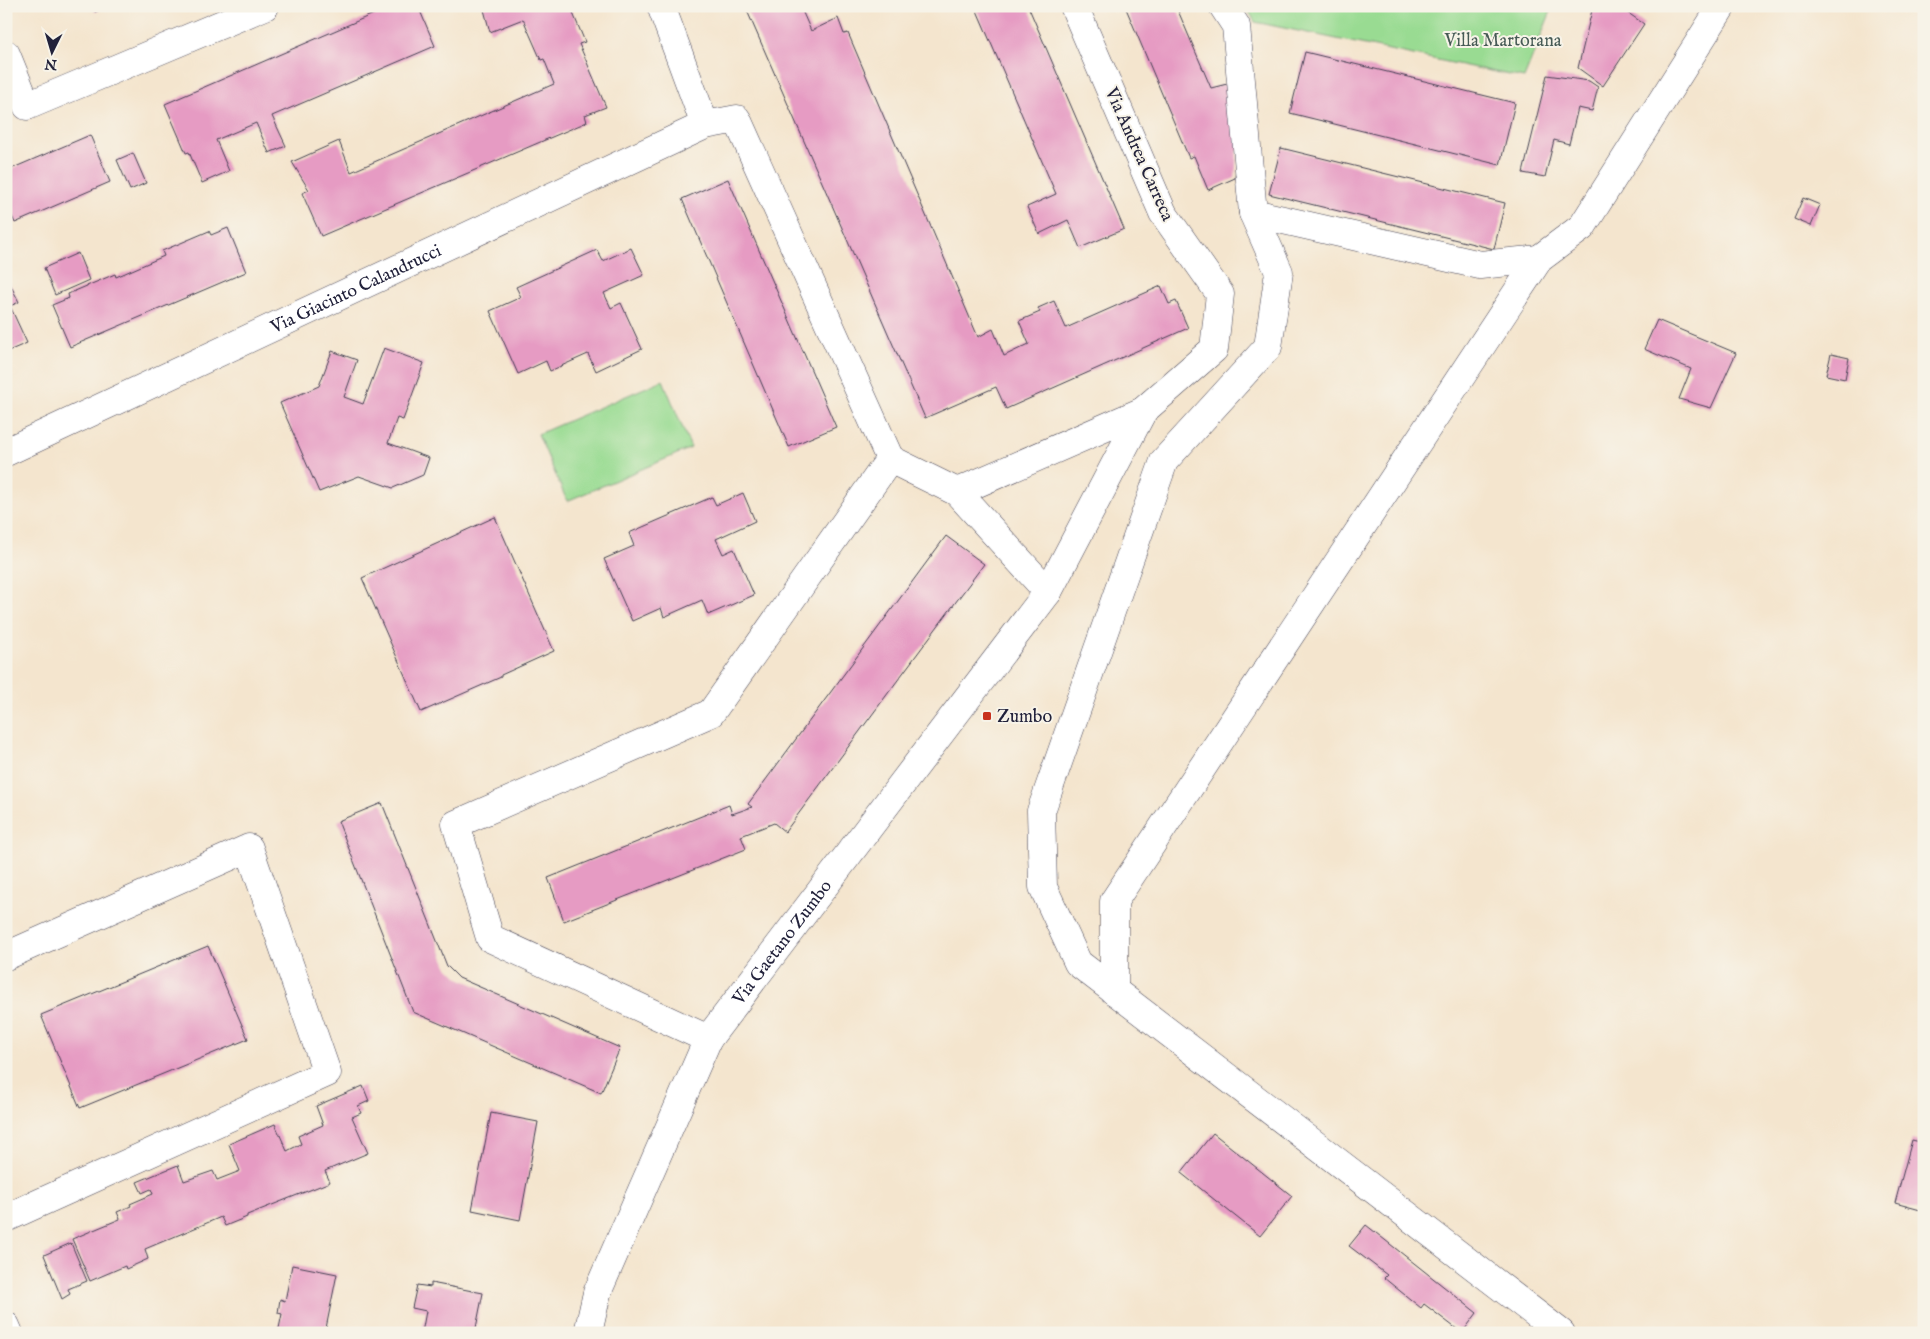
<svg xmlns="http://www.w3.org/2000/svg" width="1930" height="1339" font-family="'IM FELL English',serif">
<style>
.green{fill:#99db92;stroke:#5e7e66}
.building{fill:#e69bc3}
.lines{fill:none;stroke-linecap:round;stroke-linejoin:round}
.street-casing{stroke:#423f51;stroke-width:29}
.street{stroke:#fff;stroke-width:28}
.poi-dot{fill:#c8321e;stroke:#f7f3e8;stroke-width:2}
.labels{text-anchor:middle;stroke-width:4;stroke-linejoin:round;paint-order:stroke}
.park-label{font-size:18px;fill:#465a55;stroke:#f7f3e8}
.street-label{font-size:18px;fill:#22223b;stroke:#f7f3e8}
.poi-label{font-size:18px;fill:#22223b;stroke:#f7f3e8;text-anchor:start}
</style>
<rect width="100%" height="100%" fill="#f7f3e8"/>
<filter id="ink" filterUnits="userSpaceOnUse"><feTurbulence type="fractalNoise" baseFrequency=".02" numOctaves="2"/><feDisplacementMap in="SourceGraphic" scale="10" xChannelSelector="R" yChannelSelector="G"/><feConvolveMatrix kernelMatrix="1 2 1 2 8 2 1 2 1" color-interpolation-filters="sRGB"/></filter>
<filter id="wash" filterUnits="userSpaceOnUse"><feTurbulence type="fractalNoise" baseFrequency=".0096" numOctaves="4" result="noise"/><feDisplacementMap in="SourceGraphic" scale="20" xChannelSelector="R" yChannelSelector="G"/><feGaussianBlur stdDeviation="1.12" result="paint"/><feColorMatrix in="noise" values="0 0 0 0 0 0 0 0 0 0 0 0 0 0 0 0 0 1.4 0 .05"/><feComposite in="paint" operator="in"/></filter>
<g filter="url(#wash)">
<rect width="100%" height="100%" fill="#f4e5ce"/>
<g class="green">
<polygon points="1246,6 1553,6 1524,78 1255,22"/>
<polygon points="663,380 691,448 567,501 538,434"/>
</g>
<g id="blocks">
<g class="building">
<polygon points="93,6 108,6 95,12"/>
<polygon points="392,6 418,6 435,46 272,116 286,146 269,153 256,123 216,140 229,171 202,183 189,152 186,153 165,104"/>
<polygon points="483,6 570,6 585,42 579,44 606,107 585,115 587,122 321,236 302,193 309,190 292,162 339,141 351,172 554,84 544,59 541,60 523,19 490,32"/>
<polygon points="745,6 800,6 811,31 838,18 844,34 848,33 978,337 993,329 1004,356 1029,344 1019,321 1040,312 1038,308 1054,301 1066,328 1161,286 1169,304 1176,301 1188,328 1006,409 996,387 925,418"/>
<polygon points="975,6 1028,6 1124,229 1080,248 1068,220 1039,234 1027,207 1056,194"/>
<polygon points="1125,6 1176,6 1211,88 1227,84 1241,146 1237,152 1235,178 1208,190 1194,156 1189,158"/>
<polygon points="1593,6 1618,6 1644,24 1603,86 1578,68"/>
<polygon points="1305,52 1515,103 1500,165 1290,113"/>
<polygon points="1547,75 1589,81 1598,87 1592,111 1578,108 1569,144 1554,140 1545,177 1523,173"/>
<polygon points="90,135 110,182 15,223 6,203 6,171"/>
<polygon points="1281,148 1505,203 1494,249 1269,194"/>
<polygon points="133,153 146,183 130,190 117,160"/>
<polygon points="728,179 836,427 789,447 682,199"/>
<polygon points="1803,198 1820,205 1811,226 1794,219"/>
<polygon points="228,228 246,272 70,347 52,305 69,298 68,294 115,274 116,277 164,256 162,251 209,231 211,235"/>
<polygon points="631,248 644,275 604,293 611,308 621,303 642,349 596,371 588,354 550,371 546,361 518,374 490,311 521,297 516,287 597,250 603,261"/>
<polygon points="78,253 89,280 55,295 44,268"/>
<polygon points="10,284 19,302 10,306 27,343 6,352 6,286"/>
<polygon points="1657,320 1736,353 1711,408 1679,399 1691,369 1644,349"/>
<polygon points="384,348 424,363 403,420 397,418 388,443 429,458 423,475 393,488 359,476 319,492 280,403 319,386 332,351 357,360 344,397 363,404"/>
<polygon points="1831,354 1849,358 1845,379 1826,375"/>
<polygon points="743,493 755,521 716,539 723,554 734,549 754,595 708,615 702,600 664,617 661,608 632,621 604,559 634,546 629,533 712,497 716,505"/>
<polygon points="495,517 554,651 501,675 501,677 421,712 362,578"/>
<polygon points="946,536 984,564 785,832 774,823 741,836 746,849 564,921 548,878 729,805 732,814 752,807 748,804"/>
<polygon points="382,803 447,966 459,978 620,1048 601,1093 413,1012 338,821"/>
<polygon points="208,946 248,1039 80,1108 41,1015"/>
<polygon points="363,1086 369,1101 358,1106 361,1113 352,1117 368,1153 325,1171 330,1182 247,1215 247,1217 225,1226 221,1217 145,1249 148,1259 126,1269 125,1266 90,1281 72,1239 120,1219 117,1212 131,1206 130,1204 153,1194 151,1189 142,1193 137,1182 178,1165 184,1181 213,1171 217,1180 240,1171 229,1144 275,1124 287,1151 301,1144 298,1136 323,1125 316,1106"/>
<polygon points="491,1113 538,1122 520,1220 472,1210"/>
<polygon points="1213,1133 1292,1196 1260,1236 1181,1173"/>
<polygon points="1912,1140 1924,1143 1924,1211 1895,1203"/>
<polygon points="1366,1225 1477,1313 1462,1333 1424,1304 1421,1308 1384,1278 1387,1275 1349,1246"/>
<polygon points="71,1243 87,1281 68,1289 70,1294 62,1299 44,1255"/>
<polygon points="292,1265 337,1274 325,1333 278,1333 282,1314 278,1313 280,1299 285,1301"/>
<polygon points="431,1283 483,1293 475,1333 422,1333 426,1311 412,1308 417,1285 431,1287"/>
</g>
</g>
</g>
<g filter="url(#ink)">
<use href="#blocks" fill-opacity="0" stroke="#423f51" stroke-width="1"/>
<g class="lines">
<g class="street-casing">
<g id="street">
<polyline points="661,6 705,125"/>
<polyline points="1223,6 1236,26 1253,213 1279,272 1268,347 1164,461 1041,811 1043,887 1078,963 1561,1333"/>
<polyline points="6,54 27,106 265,6"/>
<polyline points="1253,213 1480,265 1539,259"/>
<path id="s1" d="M6,452L705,125L737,119L890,459L711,713L456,824L490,938L708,1039"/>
<polyline points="890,459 957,492 1048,592"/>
<polyline points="957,492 1143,411 1214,349 1220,294 1163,213 1074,6"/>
<polyline points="6,956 249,848 327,1073 6,1218"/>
<polyline points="1114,991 1114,901 1539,259 1582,227 1722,6"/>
<polyline points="6,1326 9,1333"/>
<path id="s2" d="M588,1333L597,1293L708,1039L1048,592L1143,411"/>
</g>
</g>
<use href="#street" class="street"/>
</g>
</g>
<rect class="poi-dot" x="982" y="711" width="10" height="10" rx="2.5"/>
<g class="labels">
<g class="park-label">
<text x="1503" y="46">Villa Martorana</text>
</g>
<g class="street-label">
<text transform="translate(1140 154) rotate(66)" y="6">Via Andrea Carreca</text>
<text dy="6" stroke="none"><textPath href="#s1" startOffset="386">Via Giacinto Calandrucci</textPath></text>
<text dy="6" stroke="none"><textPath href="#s2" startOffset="440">Via Gaetano Zumbo</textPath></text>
</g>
<g class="poi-label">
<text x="997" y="722">Zumbo</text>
</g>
</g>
<rect width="1930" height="1339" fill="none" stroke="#f7f3e8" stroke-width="25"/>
<g transform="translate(52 52) rotate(185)" stroke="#f7f3e8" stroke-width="4" paint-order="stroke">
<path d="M0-4L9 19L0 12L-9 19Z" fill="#22223b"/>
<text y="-8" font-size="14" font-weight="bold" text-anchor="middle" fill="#22223b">N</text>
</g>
</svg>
